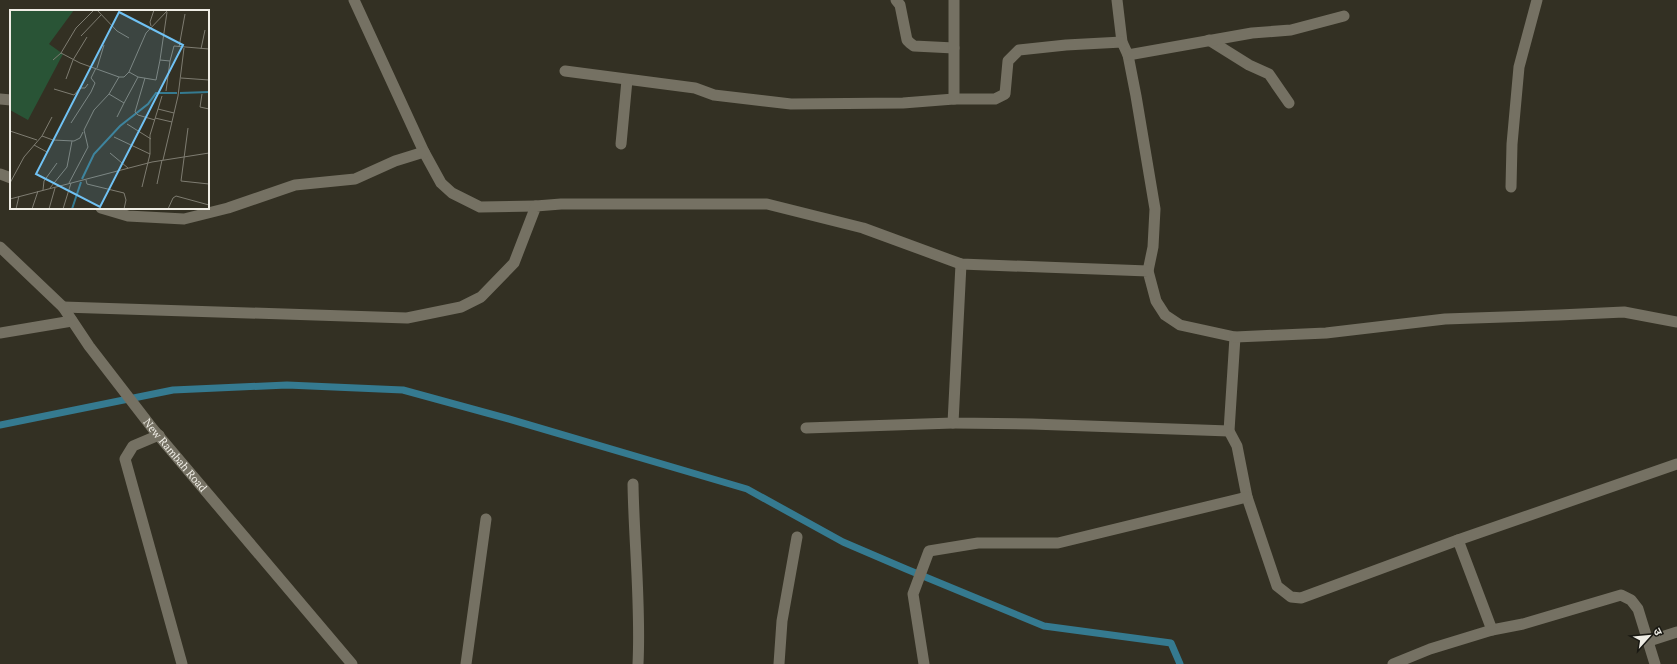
<svg xmlns="http://www.w3.org/2000/svg" width="1677" height="664" font-family="'PT Serif','Noto Sans Devanagari',serif">
<style>
.lines{fill:none;stroke-linecap:round;stroke-linejoin:round}
.stream{stroke:#357a90;stroke-width:7}
.minor{stroke:#757163;stroke-width:11}
.tertiary{stroke:#757163;stroke-width:11}
.labels{text-anchor:middle;stroke-width:3.5;stroke-linejoin:round;paint-order:stroke}
.street-label{font-size:11px;fill:#efede5;stroke:#191812}
.inset-river{fill:none;stroke:#357a90;stroke-width:2}
.inset-road{fill:none;stroke:#7e7c71;stroke-width:1}
.view{fill:#70c2f4;fill-opacity:0.15;stroke:#70c2f4;stroke-width:2}
.inset-edge{fill:none;stroke:#efede5;stroke-width:2}
</style>
<rect width="100%" height="100%" fill="#333023"/>
<g class="lines">
<polyline class="stream" points="0,425 173,390 287,385 403,390 509,419 747,489 843,542 906,569 1044,626 1171,643 1180,664"/>
<g class="minor">
<polyline points="354,0 424,152 441,183 452,193 480,207 536,206"/>
<polyline points="896,0 900,5 907,40 910,43 914,46 954,48"/>
<polyline points="1117,0 1122,42 1128,55 1136,96 1155,209 1153,247 1148,271"/>
<polyline points="1209,40 1249,65 1269,74 1289,103"/>
<polyline points="1128,55 1252,33 1291,30 1344,16"/>
<polyline points="565,71 695,88 714,95 791,104 903,103 954,99 995,99 1005,94 1008,61 1019,50 1066,45 1122,42"/>
<polyline points="0,99 11,100"/>
<polyline points="954,99 954,0"/>
<polyline points="621,144 627,80"/>
<polyline points="0,174 11,178"/>
<polyline points="1511,187 1512,144 1519,67 1537,0"/>
<polyline points="101,208 128,216 184,219 228,208 295,185 355,179 395,161 424,152"/>
<polyline points="961,264 953,423 1032,424 1229,431"/>
<polyline points="63,307 407,318 461,307 481,297 514,263 536,206 561,204 767,204 863,228 961,264 1148,271 1156,301 1165,315 1180,325 1235,337 1229,431 1237,446 1247,497 1277,586 1291,597 1301,598 1458,540 1492,630 1523,624 1621,595 1631,600 1638,609 1655,664"/>
<polyline points="0,333 72,321"/>
<polyline points="1235,337 1326,333 1445,319 1559,315 1624,312 1677,322"/>
<polyline points="806,428 953,423"/>
<polyline points="159,435 133,446 125,459 182,664"/>
<path d="M633,484C634,544 641,604 638,664"/>
<polyline points="1458,540 1677,464"/>
<polyline points="1649,641 1677,632"/>
<polyline points="466,664 486,519"/>
<polyline points="779,664 782,621 797,537"/>
<polyline points="924,664 913,594 929,551 978,543 1058,543 1247,497"/>
<polyline points="1393,664 1430,649 1492,630"/>
</g>
<path class="tertiary" id="s1" d="M0,247L63,307L89,346L153,429L352,664"/>
</g>
<g class="labels">
<g class="street-label">
<text dy="4" stroke="none"><textPath href="#s1" startOffset="273">New Rambah Road</textPath></text>
</g>
</g>
<g transform="translate(10 10)">
<rect width="199" height="199" fill="#333023"/>
<path d="M0,0H64L39,34L53,44L18,110L0,100Z" fill="#295436"/>
<path class="inset-river" d="M170,83L199,82M72,169L84,144L110,116L138,94L146,83H167M62,199L71,172"/>
<path class="inset-road" d="M87,0L107,21L119,28M141,16L140,12L144,0M71,26L91,5M169,37L175,4M191,39L195,20M51,43L70,53L109,67M43,50L51,43L66,18L84,0M150,50L157,2M87,58L94,35M119,62L136,23L158,0M135,68L125,102L128,105L145,110M171,68L199,70M56,69L63,50L77,27M44,79L64,85L70,78H75L78,74M156,81L160,51M99,84L114,93L128,67M192,84L190,97L199,99M148,99L164,103M107,107L114,93M145,108L162,112M61,113L81,82L85,73L81,68L86,58M117,114L141,129M178,118L171,171L199,174M0,121L27,130M32,126L42,107M104,127L140,144L132,177M24,135L37,142M100,143L118,158M140,144V125L152,86M153,150L168,86L174,38M76,170L77,174L114,183L116,190L114,199M0,173L14,147L32,126L43,130L64,131L70,128L73,122M59,173L78,137L74,120L84,100L99,84L109,67H114L119,62L128,67L146,70L150,50L160,51L164,36L199,39M147,174L152,150M40,178L57,157L62,131M33,180L34,171L47,153M0,189L142,152L199,143M6,199L9,186M22,199L28,181M39,199L45,178M53,199L61,173M158,199L163,188L166,186L199,195"/>
<path class="view" d="M109,2L173,35L90,197L26,164Z"/>
<rect width="199" height="199" class="inset-edge"/>
</g>
<g transform="translate(1649 636) rotate(63)" stroke="#191812" stroke-width="3" paint-order="stroke">
<path d="M0-3L7 15L0 10L-7 15Z" fill="#efede5"/>
<text y="-6" font-size="11" font-weight="bold" text-anchor="middle" fill="#efede5">उ</text>
</g>
</svg>
